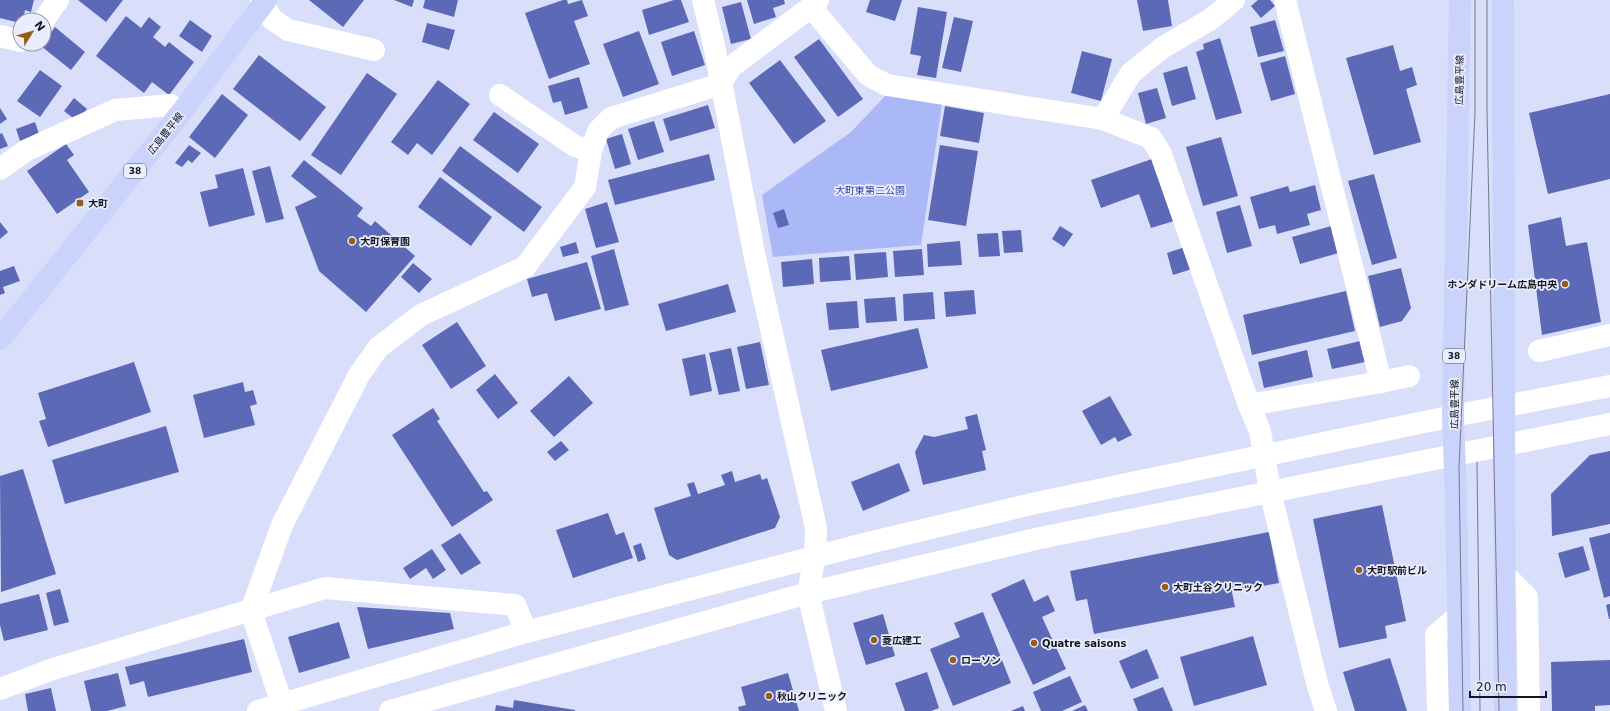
<svg xmlns="http://www.w3.org/2000/svg" width="1610" height="711" font-family="'DejaVu Sans','Noto Sans JP',sans-serif">
<style>
.green{fill:#aab8f7}
.building{fill:#5c69b7}
.lines{fill:none;stroke-linecap:round;stroke-linejoin:round}
.minor{stroke:#fff;stroke-width:22}
.major{stroke:#cad3fc;stroke-width:22}
.tram{stroke:#75798b;stroke-width:1}
.poi-dot{fill:#965d19;stroke:#e9edfd;stroke-width:1.5}
.labels{text-anchor:middle;stroke-width:3.5;stroke-linejoin:round;paint-order:stroke}
.shield{fill:#e9edfd;stroke:#535662;stroke-width:1}
.shield-label{font-size:9px;font-weight:bold;fill:#13151f}
.street-label{font-size:10px;fill:#13151f;stroke:#e9edfd}
.park-label{font-size:10px;fill:#39409f;stroke:#e9edfd}
.poi-label{font-size:10px;font-weight:bold;fill:#13151f;stroke:#e9edfd;text-anchor:start}
</style>
<rect width="100%" height="100%" fill="#d9dffa"/>
<polygon class="green" points="888,93 942,104 921,245 773,257 762,195 851,132"/>
<g class="building">
<polygon points="0,0 34,0 31,12 25,10 23,20 20,20 20,23 0,18"/>
<polygon points="78,0 123,0 106,22"/>
<polygon points="309,0 364,0 343,27"/>
<polygon points="394,0 414,0 412,7"/>
<polygon points="425,0 458,0 454,17 423,8"/>
<polygon points="563,0 567,0 568,4 582,0 588,16 574,21 590,64 549,79 525,13"/>
<polygon points="674,0 681,0 689,22 649,35 642,10"/>
<polygon points="747,0 784,0 785,4 773,8 776,17 754,24"/>
<polygon points="870,0 902,0 895,21 866,12"/>
<polygon points="1137,0 1168,0 1172,26 1143,31"/>
<polygon points="1258,0 1270,0 1275,6 1261,18 1251,6"/>
<polygon points="741,2 751,39 731,44 722,7"/>
<polygon points="918,7 947,12 936,78 917,75 921,56 910,54"/>
<polygon points="126,16 141,28 149,17 161,27 153,37 165,47 169,42 194,62 169,95 152,82 144,93 96,56"/>
<polygon points="954,17 973,21 961,72 942,68"/>
<polygon points="190,20 212,36 202,52 179,36"/>
<polygon points="1275,20 1284,51 1258,57 1250,27"/>
<polygon points="427,23 455,30 449,50 422,42"/>
<polygon points="55,27 85,52 71,70 41,46 44,44 44,42"/>
<polygon points="639,31 659,84 623,97 603,44"/>
<polygon points="694,31 705,65 672,76 661,42"/>
<polygon points="1220,38 1242,113 1216,120 1196,52 1204,49 1203,44"/>
<polygon points="819,39 863,99 838,117 794,57"/>
<polygon points="1393,45 1400,71 1412,67 1417,85 1406,89 1421,142 1374,155 1346,58"/>
<polygon points="1082,51 1112,59 1101,101 1071,93"/>
<polygon points="259,55 326,107 300,141 233,89"/>
<polygon points="1285,56 1295,94 1271,101 1260,63"/>
<polygon points="780,60 826,121 794,144 749,83"/>
<polygon points="1187,66 1196,99 1172,106 1163,73"/>
<polygon points="40,70 62,86 40,117 17,101"/>
<polygon points="367,73 397,94 341,175 311,155"/>
<polygon points="579,77 588,108 565,115 561,101 553,103 548,86"/>
<polygon points="438,80 470,104 432,155 417,143 408,155 391,142"/>
<polygon points="1157,88 1166,118 1146,124 1138,93"/>
<polygon points="222,94 248,115 215,158 189,137"/>
<polygon points="1610,94 1610,179 1548,194 1529,113"/>
<polygon points="74,98 87,109 77,121 64,111"/>
<polygon points="708,105 715,128 670,141 663,119"/>
<polygon points="945,106 984,113 979,143 940,136"/>
<polygon points="0,108 7,119 0,124"/>
<polygon points="494,112 539,144 518,173 473,140"/>
<polygon points="654,121 664,152 638,160 628,129"/>
<polygon points="35,122 39,134 20,141 16,129"/>
<polygon points="2,133 8,146 0,149 0,134"/>
<polygon points="622,134 631,164 615,169 606,139"/>
<polygon points="1221,137 1238,196 1203,206 1186,147"/>
<polygon points="66,144 74,155 67,160 89,192 57,214 27,171"/>
<polygon points="189,145 201,153 192,163 188,160 182,167 175,163"/>
<polygon points="940,145 978,151 966,226 928,220"/>
<polygon points="460,146 542,207 524,232 442,171"/>
<polygon points="709,154 715,180 615,205 608,180"/>
<polygon points="1152,159 1174,221 1151,228 1139,194 1101,208 1091,180"/>
<polygon points="304,160 363,208 357,216 371,226 375,221 415,256 366,312 319,271 295,207 317,197 291,176"/>
<polygon points="270,166 284,219 266,223 252,171"/>
<polygon points="243,168 255,215 209,227 200,192 218,188 215,175"/>
<polygon points="1374,174 1397,258 1372,265 1348,181"/>
<polygon points="440,177 492,217 471,246 418,207"/>
<polygon points="1315,185 1321,210 1307,214 1310,225 1277,234 1275,225 1259,229 1250,197 1288,186 1290,192"/>
<polygon points="607,202 619,242 596,248 585,209"/>
<polygon points="1240,205 1252,246 1227,253 1216,212"/>
<polygon points="784,209 789,225 778,228 773,213"/>
<polygon points="1561,217 1566,246 1587,242 1601,322 1542,335 1528,225"/>
<polygon points="0,222 8,232 0,239"/>
<polygon points="1335,225 1342,252 1300,264 1292,237"/>
<polygon points="1060,226 1073,234 1064,247 1052,239"/>
<polygon points="1021,230 1023,252 1004,253 1002,231"/>
<polygon points="998,233 1000,256 979,257 977,234"/>
<polygon points="960,241 962,265 928,267 927,244"/>
<polygon points="576,242 579,253 563,257 560,247"/>
<polygon points="1185,247 1192,269 1173,275 1167,253"/>
<polygon points="614,249 629,305 605,311 591,256"/>
<polygon points="922,249 924,275 895,277 893,251"/>
<polygon points="886,252 888,277 856,280 854,254"/>
<polygon points="849,256 851,280 820,282 819,258"/>
<polygon points="812,259 814,284 783,287 781,262"/>
<polygon points="587,262 601,309 555,321 547,293 532,297 527,279"/>
<polygon points="413,263 432,279 419,293 401,277"/>
<polygon points="14,266 20,281 3,287 5,293 0,295 0,271"/>
<polygon points="1401,268 1411,308 1402,321 1380,327 1368,276"/>
<polygon points="728,284 736,312 666,331 658,304"/>
<polygon points="974,290 976,314 946,317 944,292"/>
<polygon points="1346,291 1355,331 1252,355 1243,315"/>
<polygon points="933,292 935,319 904,321 903,294"/>
<polygon points="895,297 897,321 866,323 864,299"/>
<polygon points="857,301 859,328 829,330 826,303"/>
<polygon points="457,322 486,366 451,389 422,345"/>
<polygon points="918,328 928,368 831,391 821,350"/>
<polygon points="1360,341 1365,362 1332,369 1327,349"/>
<polygon points="760,342 769,385 746,389 737,347"/>
<polygon points="731,348 740,391 719,395 709,353"/>
<polygon points="1307,350 1313,377 1264,388 1258,362"/>
<polygon points="705,354 712,391 690,396 682,359"/>
<polygon points="134,362 151,412 48,447 39,421 46,419 38,393"/>
<polygon points="495,374 518,403 498,419 476,390"/>
<polygon points="569,376 593,403 554,437 530,411"/>
<polygon points="243,382 245,392 253,390 257,404 250,406 255,425 204,438 193,395"/>
<polygon points="1110,396 1132,435 1118,442 1115,437 1101,445 1082,411"/>
<polygon points="433,408 440,419 437,421 484,492 487,491 493,500 452,527 392,435"/>
<polygon points="977,414 986,450 982,451 986,470 923,485 915,452 924,435 934,437 968,429 965,417"/>
<polygon points="166,426 179,472 65,504 52,460"/>
<polygon points="561,441 569,450 555,461 547,452"/>
<polygon points="1610,451 1610,524 1552,536 1551,494 1590,455"/>
<polygon points="899,463 910,491 863,511 851,482"/>
<polygon points="23,469 56,574 1,592 0,476"/>
<polygon points="732,471 735,482 760,474 762,480 767,478 780,517 775,528 677,560 669,555 654,508 691,496 687,484 694,482 698,494 725,485 721,475"/>
<polygon points="1382,505 1406,621 1385,626 1387,638 1339,648 1313,519"/>
<polygon points="608,513 616,535 624,532 633,558 573,578 556,530"/>
<polygon points="1269,532 1279,583 1232,592 1235,607 1094,634 1087,599 1076,601 1070,571"/>
<polygon points="460,533 481,563 461,575 441,545"/>
<polygon points="1610,533 1610,596 1604,598 1589,538"/>
<polygon points="641,543 646,559 638,562 633,546"/>
<polygon points="1583,546 1590,570 1565,578 1558,553"/>
<polygon points="432,549 446,570 433,579 426,568 410,579 403,568"/>
<polygon points="1024,579 1034,602 1048,595 1055,611 1042,617 1066,669 1033,685 991,594"/>
<polygon points="60,589 69,622 54,626 46,593"/>
<polygon points="39,594 48,630 4,641 0,625 0,604"/>
<polygon points="1610,604 1610,619 1609,619 1606,605"/>
<polygon points="357,607 450,613 454,629 368,649"/>
<polygon points="983,612 1011,683 953,706 930,649 960,637 954,623"/>
<polygon points="883,614 895,656 866,665 853,623"/>
<polygon points="339,622 350,658 299,673 288,637"/>
<polygon points="1253,636 1267,685 1194,706 1180,657"/>
<polygon points="244,639 252,672 148,697 144,681 130,685 125,667"/>
<polygon points="1147,649 1159,678 1131,689 1119,661"/>
<polygon points="1390,658 1407,711 1355,711 1343,672"/>
<polygon points="1610,660 1610,705 1595,706 1595,711 1552,711 1551,662"/>
<polygon points="927,672 939,708 931,711 905,711 895,683"/>
<polygon points="118,673 126,706 107,711 91,711 84,681"/>
<polygon points="788,673 799,711 739,711 738,707 746,705 741,687"/>
<polygon points="1070,676 1082,702 1062,711 1041,711 1033,692"/>
<polygon points="1163,687 1173,711 1138,711 1133,699"/>
<polygon points="51,688 56,711 28,711 25,694"/>
<polygon points="514,700 575,710 575,711 495,711 496,705 513,708"/>
<polygon points="1085,705 1088,711 1072,711"/>
<polygon points="1023,706 1025,711 1011,711"/>
</g>
<g class="lines">
<g class="minor">
<polyline points="261,0 272,19 288,30 374,50"/>
<polyline points="703,0 714,45 755,258 816,528 815,556 808,593 836,711"/>
<polyline points="1285,0 1381,382"/>
<polyline points="811,7 868,75 887,85 1103,119 1151,138 1161,154 1249,405 1260,431 1270,491 1317,683 1326,711"/>
<polyline points="44,20 58,0"/>
<polyline points="0,36 20,41"/>
<polyline points="500,95 575,146 591,151"/>
<polyline points="1103,119 1131,73 1162,48 1211,19 1234,0"/>
<polyline points="0,169 27,150 115,110 171,105 181,113"/>
<polyline points="1539,351 1610,335"/>
<polyline points="1249,405 1381,382 1409,376"/>
<polyline points="1505,575 1527,597 1529,711"/>
<polyline points="0,689 53,669 325,588 515,605 526,632"/>
<polyline points="282,704 251,611 282,525 359,375 378,348 421,315 525,267 585,187 591,151 598,131 611,118 721,84 731,67 811,7 818,0"/>
<polyline points="258,711 526,632 864,544 1036,503 1453,416 1610,386"/>
<polyline points="390,711 808,593 1040,538 1610,424"/>
<polyline points="1438,711 1436,635 1458,616"/>
</g>
<g class="major">
<polyline points="1460,0 1453,416 1456,499 1460,711"/>
<polyline points="1503,0 1505,711"/>
<polyline points="0,339 181,113 266,0"/>
</g>
<g class="tram">
<polyline points="1487,0 1487,112 1499,711"/>
<polyline points="1477,462 1480,711"/>
<polyline points="1463,711 1459,468 1475,112 1475,0"/>
</g>
</g>
<g class="poi-dot">
<rect x="76" y="199" width="8" height="8" rx="2"/>
<circle cx="352" cy="241" r="4"/>
<circle cx="1565" cy="284" r="4"/>
<circle cx="1359" cy="570" r="4"/>
<circle cx="1165" cy="587" r="4"/>
<circle cx="874" cy="640" r="4"/>
<circle cx="1034" cy="643" r="4"/>
<circle cx="953" cy="660" r="4"/>
<circle cx="769" cy="696" r="4"/>
</g>
<g class="labels">
<g class="shield">
<rect x="124" y="164" width="22" height="14" rx="3"/>
<rect x="1443" y="349" width="22" height="14" rx="3"/>
</g>
<g class="shield-label">
<text x="135" y="174">38</text>
<text x="1454" y="359">38</text>
</g>
<g class="street-label">
<text transform="translate(1459 80) rotate(-89)" y="4">広島豊平線</text>
<text transform="translate(165 133) rotate(-51)" y="4">広島豊平線</text>
<text transform="translate(1454 404) rotate(-90)" y="4">広島豊平線</text>
</g>
<g class="park-label">
<text x="870" y="194">大町東第二公園</text>
</g>
<g class="poi-label">
<text x="88" y="207">大町</text>
<text x="360" y="245">大町保育園</text>
<text x="1557" y="288" text-anchor="end">ホンダドリーム広島中央</text>
<text x="1367" y="574">大町駅前ビル</text>
<text x="1173" y="591">大町土谷クリニック</text>
<text x="882" y="644">菱広建工</text>
<text x="1042" y="647">Quatre saisons</text>
<text x="961" y="664">ローソン</text>
<text x="777" y="700">秋山クリニック</text>
</g>
</g>
<g transform="translate(32 32) rotate(53)"><circle r="19" fill="#e9edfd" stroke="#9397a4"/>
<path d="M0-3L7 15L0 10L-7 15Z" fill="#965d19"/>
<text y="-6" font-size="11" font-weight="bold" text-anchor="middle" fill="#13151f">N</text>
</g>
<path d="M1470 691v6h76v-6" fill="none" stroke="#13151f" stroke-width="2"/>
<text x="1476" y="691" font-size="12" fill="#13151f" stroke="#e9edfd" stroke-width="3" paint-order="stroke">20 m</text>
</svg>
